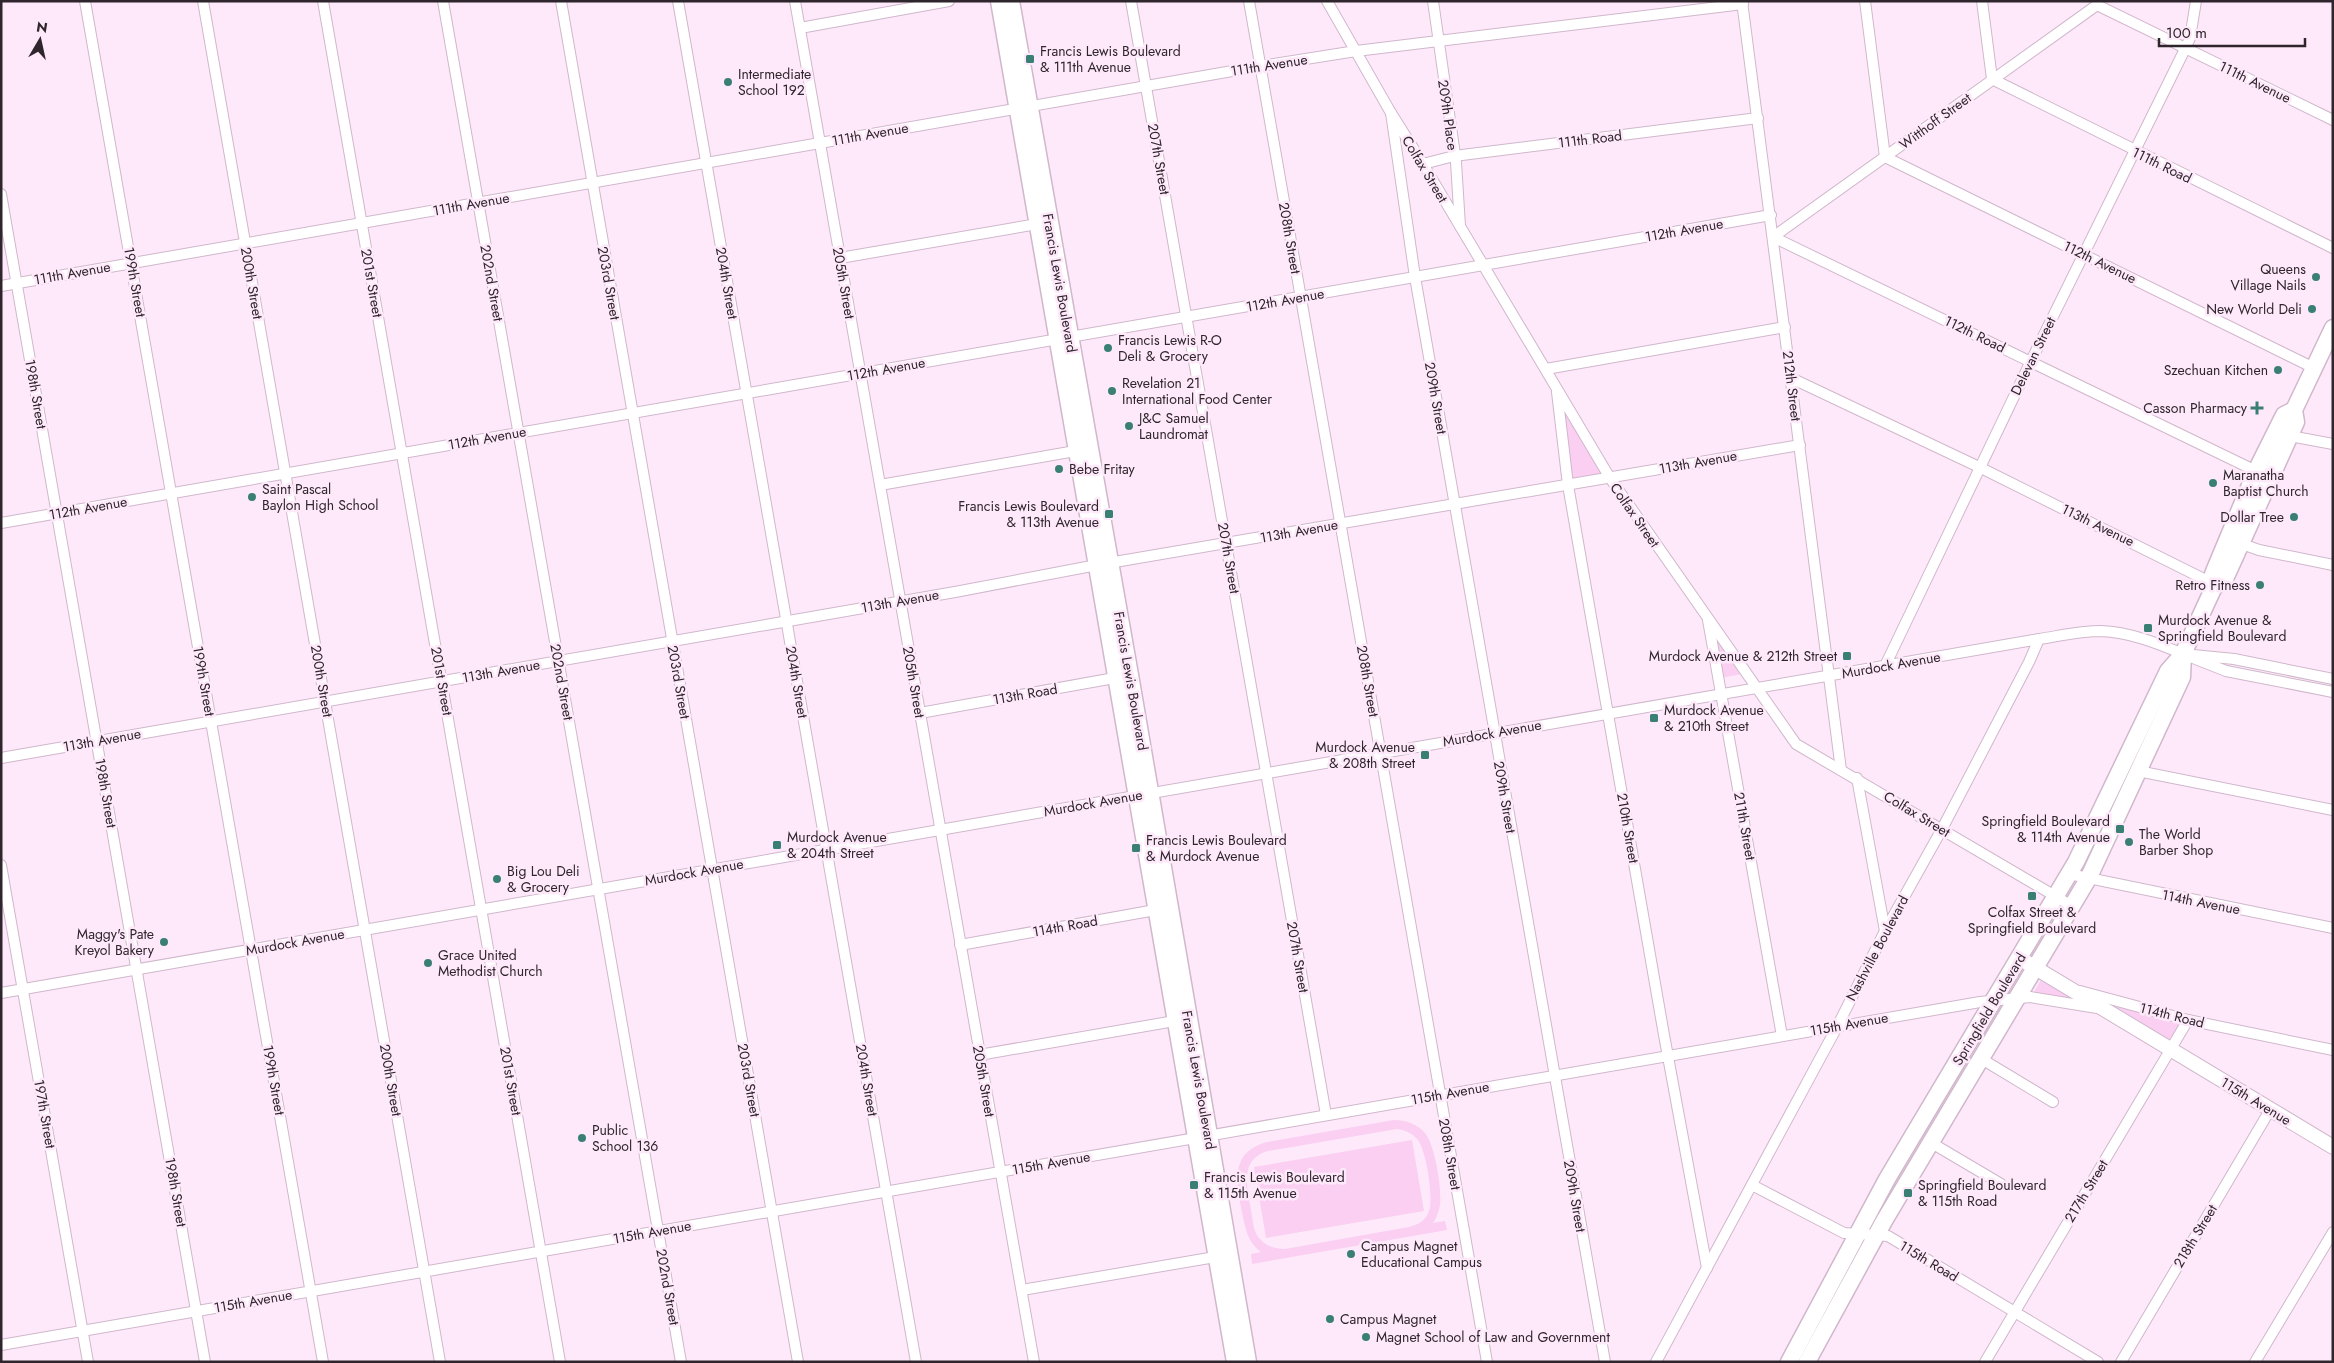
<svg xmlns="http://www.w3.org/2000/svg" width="2334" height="1363" font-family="Jost,sans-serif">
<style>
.green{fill:#facff2;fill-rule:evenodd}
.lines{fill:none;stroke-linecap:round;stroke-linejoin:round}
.street-casing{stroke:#d0b7cc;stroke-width:12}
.secondary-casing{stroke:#d0b7cc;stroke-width:16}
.primary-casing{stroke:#d0b7cc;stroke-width:19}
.street{stroke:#fff;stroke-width:10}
.secondary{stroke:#fff;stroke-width:14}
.primary{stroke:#fff;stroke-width:16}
.poi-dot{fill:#3a7f74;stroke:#fee9fa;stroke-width:2}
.labels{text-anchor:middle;stroke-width:5;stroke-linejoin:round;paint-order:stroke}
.poi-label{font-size:14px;fill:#2f252d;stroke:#fee9fa;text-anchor:start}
.street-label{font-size:14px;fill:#2f252d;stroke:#fee9fa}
</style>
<rect width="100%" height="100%" fill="#fee9fa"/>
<g class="green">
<polygon points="1562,408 1606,477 1571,483"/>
<polygon points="1716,639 1742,674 1721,678"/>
<polygon points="2042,978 2078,1000 2033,994"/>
<polygon points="2094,998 2183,1023 2170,1045"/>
<path d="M1394,1120C1406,1120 1417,1124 1425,1133C1435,1145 1442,1189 1440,1205C1439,1211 1437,1217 1433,1223L1445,1221L1447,1230L1252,1264L1251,1254L1261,1252C1246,1241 1245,1225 1241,1208C1236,1179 1231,1152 1267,1142ZM1397,1129C1405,1130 1412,1133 1417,1139C1426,1148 1434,1199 1429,1211C1426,1220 1418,1225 1409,1227L1285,1249C1276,1249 1267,1247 1260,1239C1253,1232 1253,1220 1251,1210C1247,1188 1239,1159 1268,1151Z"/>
<polygon points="1412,1140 1424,1211 1266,1238 1254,1167"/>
</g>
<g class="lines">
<g class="street-casing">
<g id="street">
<polyline points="85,1 323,1362"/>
<polyline points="203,1 440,1362"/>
<polyline points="323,1 560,1362"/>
<polyline points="443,1 681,1362"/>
<polyline points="561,1 798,1362"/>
<polyline points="678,1 916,1362"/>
<polyline points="795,1 1034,1362"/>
<polyline points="1131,1 1326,1115"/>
<polyline points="1249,1 1487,1362"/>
<polyline points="1327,1 1391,113 1423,164 1610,478 1796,744 2072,906"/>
<polyline points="1433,1 1456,162 1460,226"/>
<polyline points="1742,1 1841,770"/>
<polyline points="1865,1 1885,157 2314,368"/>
<polyline points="1982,1 1992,79 2333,248"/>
<polyline points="2097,5 1773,237 2256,471"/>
<polyline points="2097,5 2333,120"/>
<polyline points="800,28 949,1"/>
<polyline points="1391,113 1415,277 1605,1362"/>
<polyline points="1423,164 1454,156 1758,118"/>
<polyline points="1,194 205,1362"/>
<polyline points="840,258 1043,223"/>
<polyline points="1,286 1261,66 1356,51 1743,4"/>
<polyline points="1546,369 1785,327"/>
<polyline points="1791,378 1979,467 2216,585"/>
<polyline points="1557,392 1568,485 1664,1035 1707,1268"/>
<polyline points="2290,436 2333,444"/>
<polyline points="880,485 1081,450"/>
<polyline points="1,523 1771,215"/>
<polyline points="2242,544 2259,550 2333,565"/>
<polyline points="1708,620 1782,1036"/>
<polyline points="1885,666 2031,361 2186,47 2190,38 2196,1"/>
<polyline points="2333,679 2234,659 2183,654 2226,671 2333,692"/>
<polyline points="920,713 1120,677"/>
<polyline points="1,758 955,592 1097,565 1800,445"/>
<polyline points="2138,771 2333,810"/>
<polyline points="1857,778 1885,931"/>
<polyline points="1,865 88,1362"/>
<polyline points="2069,874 2333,928"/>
<polyline points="960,945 1161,909"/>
<polyline points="2080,991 2188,1020 2333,1050"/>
<path d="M1,993L2039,639C2059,636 2080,631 2101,631C2129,632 2157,643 2183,654"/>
<polyline points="979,1055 1180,1020"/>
<polyline points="1980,1058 2053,1102"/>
<polyline points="1930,1142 2001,1184"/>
<polyline points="1752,1185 1844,1233 1888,1236 2098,1362"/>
<polyline points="1022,1290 1221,1256"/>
<polyline points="1,1345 1980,1002 2030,997 2097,1008"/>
<polyline points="1656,1362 1837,1027 1885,931 1942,829 2029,662 2039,639"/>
<polyline points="1985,1362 2188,1020"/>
<polyline points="2121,1362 2270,1110"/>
<polyline points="2255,1362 2333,1232"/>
</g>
</g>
<g class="secondary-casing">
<polyline id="secondary" points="2019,958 2333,1147"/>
</g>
<g class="primary-casing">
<g id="primary">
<polyline points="999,1 1235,1362"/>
<polyline points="1011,1 1130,675 1248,1362"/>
<polyline points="2216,585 2213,574 2256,471 2284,415 2294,410"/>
<polyline points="1789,1362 1887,1179 2076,862 2168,671 2183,654 2213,589 2216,585 2224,581 2296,422 2294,410 2333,328"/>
<polyline points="1807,1362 1884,1221 2088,879 2182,677 2183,654"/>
</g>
</g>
<use href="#street" class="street"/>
<use href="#secondary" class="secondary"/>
<use href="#primary" class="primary"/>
</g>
<g class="poi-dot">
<rect x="1025" y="54" width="10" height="10" rx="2.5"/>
<circle cx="728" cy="82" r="5"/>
<circle cx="2316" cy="277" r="5"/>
<circle cx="2312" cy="309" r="5"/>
<circle cx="1108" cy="348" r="5"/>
<circle cx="2278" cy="370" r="5"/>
<circle cx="1112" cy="391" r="5"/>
<path d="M2254.5 400.5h5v5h5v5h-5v5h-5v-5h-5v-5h5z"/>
<circle cx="1129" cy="426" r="5"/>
<circle cx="1059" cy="469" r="5"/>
<circle cx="2213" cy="483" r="5"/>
<circle cx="252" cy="497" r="5"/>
<rect x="1104" y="509" width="10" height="10" rx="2.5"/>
<circle cx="2294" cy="517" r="5"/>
<circle cx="2260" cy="585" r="5"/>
<rect x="2143" y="623" width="10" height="10" rx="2.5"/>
<rect x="1842" y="651" width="10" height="10" rx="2.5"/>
<rect x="1649" y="713" width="10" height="10" rx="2.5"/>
<rect x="1420" y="750" width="10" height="10" rx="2.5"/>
<rect x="2115" y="824" width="10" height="10" rx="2.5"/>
<circle cx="2129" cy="842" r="5"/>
<rect x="772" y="840" width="10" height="10" rx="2.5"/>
<rect x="1131" y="843" width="10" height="10" rx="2.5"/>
<circle cx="497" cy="879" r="5"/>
<rect x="2027" y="891" width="10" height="10" rx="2.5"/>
<circle cx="164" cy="942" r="5"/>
<circle cx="428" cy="963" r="5"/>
<circle cx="582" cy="1138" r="5"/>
<rect x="1189" y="1180" width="10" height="10" rx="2.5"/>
<rect x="1903" y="1188" width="10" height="10" rx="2.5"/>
<circle cx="1351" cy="1254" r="5"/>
<circle cx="1330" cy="1319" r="5"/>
<circle cx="1366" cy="1337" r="5"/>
</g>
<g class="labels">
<g class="poi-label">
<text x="1040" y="56">Francis Lewis Boulevard<tspan x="1040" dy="16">&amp; 111th Avenue</tspan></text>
<text x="738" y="79">Intermediate<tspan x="738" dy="16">School 192</tspan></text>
<text x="2306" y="274" text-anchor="end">Queens<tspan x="2306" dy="16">Village Nails</tspan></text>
<text x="2302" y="314" text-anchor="end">New World Deli</text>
<text x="1118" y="345">Francis Lewis R-O<tspan x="1118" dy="16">Deli &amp; Grocery</tspan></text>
<text x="2268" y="375" text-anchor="end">Szechuan Kitchen</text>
<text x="1122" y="388">Revelation 21<tspan x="1122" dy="16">International Food Center</tspan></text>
<text x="2247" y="413" text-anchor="end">Casson Pharmacy</text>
<text x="1139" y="423">J&amp;C Samuel<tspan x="1139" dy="16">Laundromat</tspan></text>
<text x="1069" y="474">Bebe Fritay</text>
<text x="2223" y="480">Maranatha<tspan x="2223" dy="16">Baptist Church</tspan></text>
<text x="262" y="494">Saint Pascal<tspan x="262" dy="16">Baylon High School</tspan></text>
<text x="1099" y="511" text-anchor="end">Francis Lewis Boulevard<tspan x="1099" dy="16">&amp; 113th Avenue</tspan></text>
<text x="2284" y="522" text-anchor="end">Dollar Tree</text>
<text x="2250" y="590" text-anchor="end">Retro Fitness</text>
<text x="2158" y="625">Murdock Avenue &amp;<tspan x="2158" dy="16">Springfield Boulevard</tspan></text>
<text x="1837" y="661" text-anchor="end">Murdock Avenue &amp; 212th Street</text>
<text x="1664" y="715">Murdock Avenue<tspan x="1664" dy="16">&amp; 210th Street</tspan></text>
<text x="1415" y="752" text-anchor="end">Murdock Avenue<tspan x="1415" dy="16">&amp; 208th Street</tspan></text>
<text x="2110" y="826" text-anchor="end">Springfield Boulevard<tspan x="2110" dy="16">&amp; 114th Avenue</tspan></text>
<text x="2139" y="839">The World<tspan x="2139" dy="16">Barber Shop</tspan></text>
<text x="787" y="842">Murdock Avenue<tspan x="787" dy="16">&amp; 204th Street</tspan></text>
<text x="1146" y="845">Francis Lewis Boulevard<tspan x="1146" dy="16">&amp; Murdock Avenue</tspan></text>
<text x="507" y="876">Big Lou Deli<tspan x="507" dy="16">&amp; Grocery</tspan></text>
<text x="2032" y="917" text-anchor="middle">Colfax Street &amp;<tspan x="2032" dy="16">Springfield Boulevard</tspan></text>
<text x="154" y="939" text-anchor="end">Maggy's Pate<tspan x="154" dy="16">Kreyol Bakery</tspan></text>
<text x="438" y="960">Grace United<tspan x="438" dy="16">Methodist Church</tspan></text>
<text x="592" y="1135">Public<tspan x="592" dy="16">School 136</tspan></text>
<text x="1204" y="1182">Francis Lewis Boulevard<tspan x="1204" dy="16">&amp; 115th Avenue</tspan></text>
<text x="1918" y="1190">Springfield Boulevard<tspan x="1918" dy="16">&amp; 115th Road</tspan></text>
<text x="1361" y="1251">Campus Magnet<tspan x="1361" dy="16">Educational Campus</tspan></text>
<text x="1340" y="1324">Campus Magnet</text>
<text x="1376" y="1342">Magnet School of Law and Government</text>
</g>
<g class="street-label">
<text transform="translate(1269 65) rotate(-9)" y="5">111th Avenue</text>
<text transform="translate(2255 82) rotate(26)" y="5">111th Avenue</text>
<text transform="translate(1448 115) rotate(82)" y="5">209th Place</text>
<text transform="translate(1935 121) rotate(-36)" y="5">Witthoff Street</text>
<text transform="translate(870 134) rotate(-10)" y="5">111th Avenue</text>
<text transform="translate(1590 139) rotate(-7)" y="5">111th Road</text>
<text transform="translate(1159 159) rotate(80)" y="5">207th Street</text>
<text transform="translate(2162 165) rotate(26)" y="5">111th Road</text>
<text transform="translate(1425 169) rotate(59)" y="5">Colfax Street</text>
<text transform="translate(471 204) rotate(-10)" y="5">111th Avenue</text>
<text transform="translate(1684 230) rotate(-10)" y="5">112th Avenue</text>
<text transform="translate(1290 238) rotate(80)" y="5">208th Street</text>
<text transform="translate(2100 262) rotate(26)" y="5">112th Avenue</text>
<text transform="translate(72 273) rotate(-10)" y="5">111th Avenue</text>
<text transform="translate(135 282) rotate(80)" y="5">199th Street</text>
<text transform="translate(252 283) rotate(80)" y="5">200th Street</text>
<text transform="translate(372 283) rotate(80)" y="5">201st Street</text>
<text transform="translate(492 283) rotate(80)" y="5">202nd Street</text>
<text transform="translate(609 283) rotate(80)" y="5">203rd Street</text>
<text transform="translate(727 283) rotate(80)" y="5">204th Street</text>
<text transform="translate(844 283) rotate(80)" y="5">205th Street</text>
<text transform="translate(1060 283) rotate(80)" y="5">Francis Lewis Boulevard</text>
<text transform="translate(1285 300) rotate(-10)" y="5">112th Avenue</text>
<text transform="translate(1975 334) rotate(26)" y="5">112th Road</text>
<text transform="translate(2033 356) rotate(-64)" y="5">Delevan Street</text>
<text transform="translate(886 369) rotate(-10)" y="5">112th Avenue</text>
<text transform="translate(1792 386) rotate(83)" y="5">212th Street</text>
<text transform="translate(36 394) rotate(80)" y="5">198th Street</text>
<text transform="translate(1436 398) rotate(80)" y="5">209th Street</text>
<text transform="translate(487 438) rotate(-10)" y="5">112th Avenue</text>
<text transform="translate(1698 462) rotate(-10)" y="5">113th Avenue</text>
<text transform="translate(88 508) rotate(-10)" y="5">112th Avenue</text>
<text transform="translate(1635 515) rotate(55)" y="5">Colfax Street</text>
<text transform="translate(2098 525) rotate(26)" y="5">113th Avenue</text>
<text transform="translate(1299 531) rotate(-10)" y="5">113th Avenue</text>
<text transform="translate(1229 558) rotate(80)" y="5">207th Street</text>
<text transform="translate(900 601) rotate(-10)" y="5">113th Avenue</text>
<text transform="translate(1891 665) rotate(-10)" y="5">Murdock Avenue</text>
<text transform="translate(501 671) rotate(-10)" y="5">113th Avenue</text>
<text transform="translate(204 681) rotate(80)" y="5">199th Street</text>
<text transform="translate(322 681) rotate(80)" y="5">200th Street</text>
<text transform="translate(442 681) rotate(80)" y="5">201st Street</text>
<text transform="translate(1131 681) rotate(80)" y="5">Francis Lewis Boulevard</text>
<text transform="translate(1368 681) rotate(80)" y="5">208th Street</text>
<text transform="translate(562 682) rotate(80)" y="5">202nd Street</text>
<text transform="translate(679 682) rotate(80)" y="5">203rd Street</text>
<text transform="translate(797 682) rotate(80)" y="5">204th Street</text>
<text transform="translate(914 682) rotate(80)" y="5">205th Street</text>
<text transform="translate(1025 694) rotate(-10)" y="5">113th Road</text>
<text transform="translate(1492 733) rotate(-10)" y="5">Murdock Avenue</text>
<text transform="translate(102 740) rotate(-10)" y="5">113th Avenue</text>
<text transform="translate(106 793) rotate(80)" y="5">198th Street</text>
<text transform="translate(1505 797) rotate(80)" y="5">209th Street</text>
<text transform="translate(1093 803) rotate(-10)" y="5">Murdock Avenue</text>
<text transform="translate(1917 814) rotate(31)" y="5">Colfax Street</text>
<text transform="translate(1745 826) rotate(80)" y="5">211th Street</text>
<text transform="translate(1628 828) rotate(80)" y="5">210th Street</text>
<text transform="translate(694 872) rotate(-10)" y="5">Murdock Avenue</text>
<text transform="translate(2201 902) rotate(11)" y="5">114th Avenue</text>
<text transform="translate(1065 926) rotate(-10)" y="5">114th Road</text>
<text transform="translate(295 942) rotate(-10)" y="5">Murdock Avenue</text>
<text transform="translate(1877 948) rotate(-62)" y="5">Nashville Boulevard</text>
<text transform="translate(1298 957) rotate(80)" y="5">207th Street</text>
<text transform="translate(1989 1009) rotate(-59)" y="5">Springfield Boulevard</text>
<text transform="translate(2172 1015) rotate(14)" y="5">114th Road</text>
<text transform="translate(1849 1024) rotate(-10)" y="5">115th Avenue</text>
<text transform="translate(274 1080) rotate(80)" y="5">199th Street</text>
<text transform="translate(391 1080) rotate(80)" y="5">200th Street</text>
<text transform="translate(749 1080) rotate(80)" y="5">203rd Street</text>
<text transform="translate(867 1080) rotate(80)" y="5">204th Street</text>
<text transform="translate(1199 1080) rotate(80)" y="5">Francis Lewis Boulevard</text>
<text transform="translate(511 1081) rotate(80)" y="5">201st Street</text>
<text transform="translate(984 1081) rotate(80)" y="5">205th Street</text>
<text transform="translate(1450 1093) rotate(-10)" y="5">115th Avenue</text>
<text transform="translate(2256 1101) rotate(31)" y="5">115th Avenue</text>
<text transform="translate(45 1114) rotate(80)" y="5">197th Street</text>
<text transform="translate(1450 1154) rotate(80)" y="5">208th Street</text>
<text transform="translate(1051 1163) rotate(-10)" y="5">115th Avenue</text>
<text transform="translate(2086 1191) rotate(-59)" y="5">217th Street</text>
<text transform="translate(176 1192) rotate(80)" y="5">198th Street</text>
<text transform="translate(1575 1196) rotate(80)" y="5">209th Street</text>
<text transform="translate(652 1232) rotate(-10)" y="5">115th Avenue</text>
<text transform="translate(2195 1236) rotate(-59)" y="5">218th Street</text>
<text transform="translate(1929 1261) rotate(31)" y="5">115th Road</text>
<text transform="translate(668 1287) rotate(80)" y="5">202nd Street</text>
<text transform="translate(253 1301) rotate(-10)" y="5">115th Avenue</text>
</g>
</g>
<rect width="2334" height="1363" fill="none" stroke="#2f252d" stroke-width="5"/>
<g transform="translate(40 40) rotate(9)" stroke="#fee9fa" stroke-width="4" paint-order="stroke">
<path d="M0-4L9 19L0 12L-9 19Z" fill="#2f252d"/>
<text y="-8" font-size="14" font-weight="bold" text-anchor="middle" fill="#2f252d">N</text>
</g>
<path d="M2159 38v8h146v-8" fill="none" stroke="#2f252d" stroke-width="2.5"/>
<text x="2166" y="38" font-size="15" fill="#2f252d" stroke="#fee9fa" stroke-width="4" paint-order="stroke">100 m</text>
</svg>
